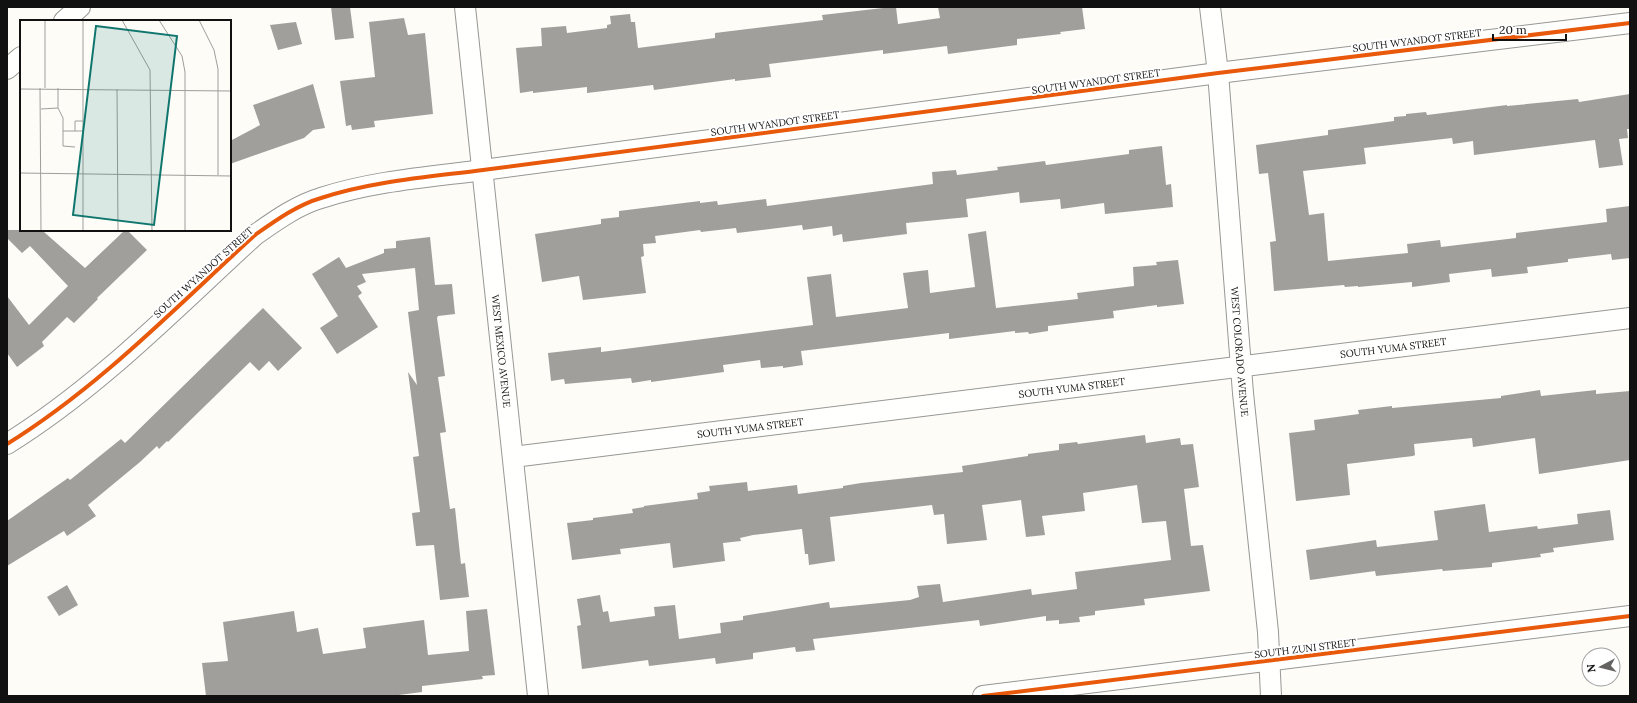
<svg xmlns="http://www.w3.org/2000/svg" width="1637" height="703" font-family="Lora,serif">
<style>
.building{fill:#a19f9c}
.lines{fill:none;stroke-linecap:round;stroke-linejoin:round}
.minor-casing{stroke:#979795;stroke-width:22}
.minor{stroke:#fffffe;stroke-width:20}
.cycleway-casing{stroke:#fff;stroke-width:6}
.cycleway{stroke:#e8590c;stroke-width:4}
.labels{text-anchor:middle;stroke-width:4;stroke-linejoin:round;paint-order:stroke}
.street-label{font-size:10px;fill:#111;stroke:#fff}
.inset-road{fill:none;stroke:#9f9e9b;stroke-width:1}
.view{fill:#0f766e;fill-opacity:0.15;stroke:#0f766e;stroke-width:2}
.inset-edge{fill:none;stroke:#111;stroke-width:2}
</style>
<rect width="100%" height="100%" fill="#fdfcf7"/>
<g class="building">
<polygon points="331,7 350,7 354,38 335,40"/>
<polygon points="892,7 896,7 898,24 940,18 938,7 1082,7 1085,29 1060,32 1061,34 1017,39 1017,45 948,54 947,46 883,54 883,50 769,64 771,77 735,81 735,79 654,90 653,85 587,93 587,87 533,93 533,91 520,93 516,48 542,46 541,28 566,26 567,33 607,28 607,25 611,24 610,16 630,14 631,22 635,22 638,48 715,38 715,33 823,20 822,15"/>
<polygon points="404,18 408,35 425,33 433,114 374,121 375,127 352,130 351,125 346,126 340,81 375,77 369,22"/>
<polygon points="296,22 302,44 278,50 270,25"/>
<polygon points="313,84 325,128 313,130 304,138 230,164 230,141 260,125 253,105"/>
<polygon points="1630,94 1630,129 1627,129 1628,138 1619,139 1623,165 1599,168 1595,140 1474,155 1473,141 1453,144 1452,138 1364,148 1366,164 1303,171 1309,215 1324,213 1328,261 1408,253 1407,244 1440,240 1441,247 1516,238 1516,233 1607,222 1606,209 1630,206 1630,258 1612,260 1611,254 1568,259 1568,262 1527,267 1528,273 1492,277 1491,269 1449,274 1450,282 1412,287 1412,282 1358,287 1358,286 1345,287 1344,285 1274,291 1270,242 1276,241 1268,173 1259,174 1256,145 1328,135 1328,130 1394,121 1394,117 1406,116 1406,114 1426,112 1427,115 1507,105 1507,106 1578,99 1579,102"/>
<polygon points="1162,146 1166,185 1171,184 1173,207 1105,214 1104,203 1061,209 1060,199 1020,203 1019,192 966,199 968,217 906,223 907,234 843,242 842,234 833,236 832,226 803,230 802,225 737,233 736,228 701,232 700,230 655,236 656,243 643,244 644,256 641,257 646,293 583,300 579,276 542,282 535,234 601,224 601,219 619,217 619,211 700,201 700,203 717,201 718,205 766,199 767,206 933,184 932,172 956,170 957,175 998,170 997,167 1045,161 1046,165 1129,154 1129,150"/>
<polygon points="7,230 46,230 44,232 85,268 125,230 127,230 147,250 97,298 98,299 74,323 67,317 42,342 44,346 17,367 7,353 7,296 29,325 68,286 30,246 22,253 7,238"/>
<polygon points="986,231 996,308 1078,299 1077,293 1134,286 1133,267 1157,265 1156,262 1178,260 1184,304 1157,307 1157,305 1113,311 1114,318 1048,326 1048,331 1029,334 1028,332 1015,333 1015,331 949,339 949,333 801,351 803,365 783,368 783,366 761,368 760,360 723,365 724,372 651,382 651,380 632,383 631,378 565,384 564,379 551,381 548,353 601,347 601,352 813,325 807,277 831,274 836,317 908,308 903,273 928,270 930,293 975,287 968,234"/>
<polygon points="430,237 435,285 452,284 455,314 438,316 437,318 445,376 438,377 446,432 440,433 450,509 455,508 461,564 465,563 469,597 440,600 434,545 416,546 412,513 420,512 413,457 419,456 408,372 417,385 408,312 419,310 415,268 362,274 366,282 357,286 362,293 358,296 378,327 337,354 320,328 338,316 312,274 339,257 346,268 384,253 384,249 396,248 396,241"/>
<polygon points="263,308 302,348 278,371 269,361 259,371 250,362 168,442 167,441 159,449 157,446 140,462 88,505 96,516 67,536 64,531 7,566 7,521 68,478 70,480 121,439 125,443"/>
<polygon points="1540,390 1541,396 1596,390 1596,394 1630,391 1630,460 1539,474 1535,438 1473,447 1472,438 1414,444 1415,455 1413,456 1347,464 1350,495 1296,501 1289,433 1315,430 1314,420 1359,414 1358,410 1392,406 1392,408 1501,398 1501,396"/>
<polygon points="1145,435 1146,443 1180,438 1181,445 1193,444 1199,487 1184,489 1191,546 1203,545 1210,591 1144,599 1145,605 1095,611 1095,615 1079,617 1080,622 1059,624 1059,620 1046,621 1046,616 980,626 979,620 813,639 815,650 796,652 795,647 753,653 753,659 716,664 715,658 649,666 648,660 582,669 577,626 581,625 577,599 600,595 603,612 608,611 610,622 655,616 654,607 675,605 679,639 721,633 720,623 743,620 743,616 829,602 830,608 910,600 919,597 917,586 940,584 943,602 1031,589 1032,595 1077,589 1075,572 1171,560 1166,521 1142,523 1137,485 1083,493 1085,511 1042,516 1045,535 1026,537 1021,500 982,505 987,540 947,544 944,514 934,515 932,505 830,517 835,561 809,565 808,554 805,554 802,529 753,535 740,538 741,541 723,543 725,561 673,568 670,543 620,549 621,554 572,560 567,523 593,520 593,518 633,513 632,509 644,507 644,506 698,499 697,493 710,491 709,486 747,482 748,491 797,485 798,494 843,488 843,486 861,483 963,472 962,466 1028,456 1028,454 1059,450 1059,444 1077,442 1078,444"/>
<polygon points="1485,504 1489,532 1537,526 1538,529 1578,524 1577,514 1610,510 1614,540 1553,548 1554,552 1540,554 1541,557 1492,563 1492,567 1443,571 1442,569 1376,576 1375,571 1310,580 1306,550 1376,540 1377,547 1438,540 1434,511"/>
<polygon points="67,585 78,605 59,616 47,597"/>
<polygon points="487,609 495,675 482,676 483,679 422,686 422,692 391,696 206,696 202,663 228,661 223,622 294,611 297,632 318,628 323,654 366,648 363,628 424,620 428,655 469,651 466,611"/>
</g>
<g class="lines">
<g class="minor-casing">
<g id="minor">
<path id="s1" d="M465,7L538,696"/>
<path id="s2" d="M1210,7L1218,73L1243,393L1268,632L1271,696"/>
<polyline points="64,21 80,7"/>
<polyline points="7,69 21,57"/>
<path d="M7,444C99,387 175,308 255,235C275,221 297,205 321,198C373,181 429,177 483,170L1218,73L1630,23"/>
<path id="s3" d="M513,457L1630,318"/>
<polyline points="983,696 1630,616"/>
</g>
</g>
<use href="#minor" class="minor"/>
<g class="cycleway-casing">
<g id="cycleway">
<path d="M7,444C99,387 175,308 255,235C275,221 297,205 321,198C373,181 429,177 483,170L1218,73L1630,23"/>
<polyline points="983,696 1630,616"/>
</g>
</g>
<use href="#cycleway" class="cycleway"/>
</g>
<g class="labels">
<g class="street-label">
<text transform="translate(1417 40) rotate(-7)" y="4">SOUTH WYANDOT STREET</text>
<text transform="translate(1096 81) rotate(-8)" y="4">SOUTH WYANDOT STREET</text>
<text transform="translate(775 123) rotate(-8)" y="4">SOUTH WYANDOT STREET</text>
<text transform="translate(203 272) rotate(-42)" y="4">SOUTH WYANDOT STREET</text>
<text dy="4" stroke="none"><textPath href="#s3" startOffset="887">SOUTH YUMA STREET</textPath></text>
<text dy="4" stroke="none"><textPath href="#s1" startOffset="346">WEST MEXICO AVENUE</textPath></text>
<text dy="4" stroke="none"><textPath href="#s2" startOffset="346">WEST COLORADO AVENUE</textPath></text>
<text dy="4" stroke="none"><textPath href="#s3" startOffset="563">SOUTH YUMA STREET</textPath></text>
<text dy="4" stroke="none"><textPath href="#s3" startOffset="239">SOUTH YUMA STREET</textPath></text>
<text transform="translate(1305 648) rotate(-7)" y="4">SOUTH ZUNI STREET</text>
</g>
</g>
<g transform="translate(20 20)">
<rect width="211" height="211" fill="#fdfcf7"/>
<path class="inset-road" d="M25,0V68M63,0V211M102,0L130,50L132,211M139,0L162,36L165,52V211M179,0L194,30L198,49V155M20,68L21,211M0,69L211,71M97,69L98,211M38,88L43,98V111H63M21,89L38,88V68M43,111V126L55,127M55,111V101H63M0,153L211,156"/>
<path class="view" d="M76,6L157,16L134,205L53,195Z"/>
<rect width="211" height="211" class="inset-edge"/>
</g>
<rect width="1637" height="703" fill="none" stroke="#111111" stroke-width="16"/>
<g transform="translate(1601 667) rotate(263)"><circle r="19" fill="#ffffff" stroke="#a0a0a0"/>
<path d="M0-3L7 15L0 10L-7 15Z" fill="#646362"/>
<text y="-6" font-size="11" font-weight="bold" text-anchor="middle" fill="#111111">N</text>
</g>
<path d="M1493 34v6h73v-6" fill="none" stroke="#111111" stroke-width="2"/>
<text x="1499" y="34" font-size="12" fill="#111111" stroke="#ffffff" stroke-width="3" paint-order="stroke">20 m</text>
</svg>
